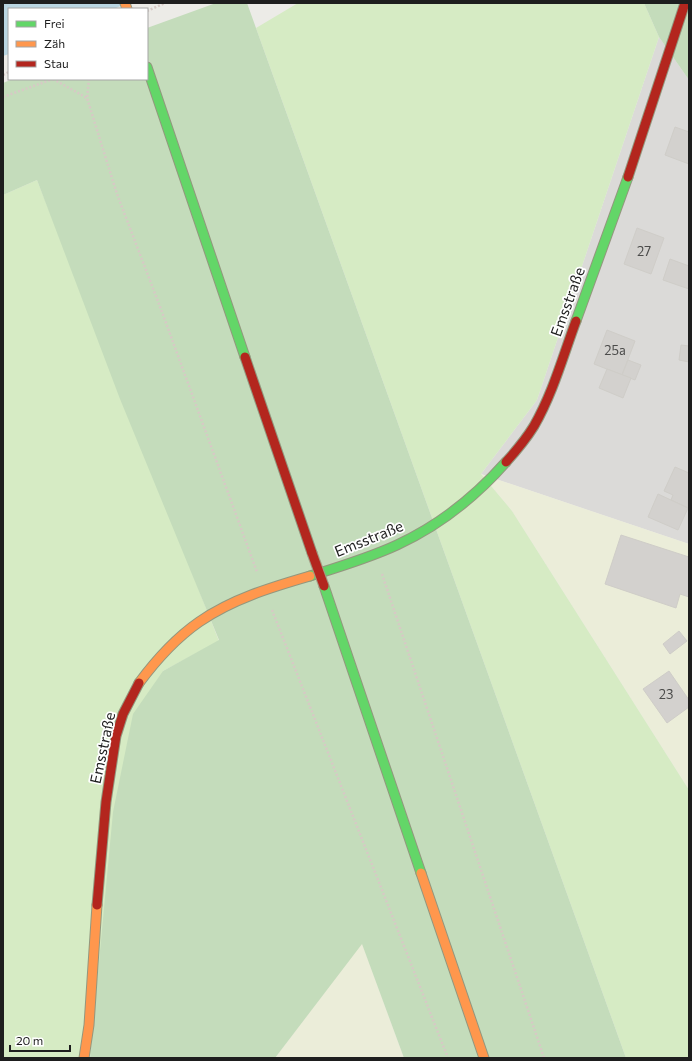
<svg xmlns="http://www.w3.org/2000/svg" width="692" height="1061" font-family="Commissioner,sans-serif">
<style>
.residential{fill:#dbdad8}
.farmland{fill:#ebedd9}
.grass{fill:#d6ebc4}
.forest{fill:#c4dcbb}
.water{fill:#b9d5e1}
.building{fill:#d3d1ce;stroke:#cfcdc8}
.lines{fill:none;stroke-linecap:round;stroke-linejoin:round}
.fast-casing{stroke:#93977e;stroke-width:11}
.slow-casing{stroke:#93977e;stroke-width:11}
.jam-casing{stroke:#93977e;stroke-width:11}
.path{stroke:#d7c9c5;stroke-width:2.5;stroke-dasharray:2 2;stroke-linecap:butt}
.fast{stroke:#63d668;stroke-width:9}
.slow{stroke:#ff974d;stroke-width:9}
.jam{stroke:#b3261e;stroke-width:9}
.jam-bridge-casing{stroke:#a39b83;stroke-width:11;stroke-linecap:butt}
.jam-bridge{stroke:#b3261e;stroke-width:9}
.labels{text-anchor:middle;stroke-width:3.5;stroke-linejoin:round;paint-order:stroke}
.number-label{font-size:13px;fill:#4b4b4a}
.street-label{font-size:15px;fill:#1e1e1e;stroke:#fff}
</style>
<rect width="100%" height="100%" fill="#ecebe7"/>
<polygon class="residential" points="659,37 689,80 689,544 481,474 537,400"/>
<g class="farmland">
<polygon points="481,474 689,544 689,790 512,511"/>
<polygon points="362,943 404,1058 275,1058"/>
</g>
<g class="grass">
<polygon points="298,3 644,3 659,37 537,400 481,474 512,511 689,790 689,1058 626,1058 256,28"/>
<polygon points="37,180 219,641 163,671 90,1058 3,1058 3,195"/>
</g>
<g class="forest">
<polygon points="216,3 247,3 626,1058 404,1058 362,944 275,1058 90,1058 113,812 133,714 163,671 219,640 120,399 37,180 3,195 3,83 13,79 147,79 147,28"/>
<polygon points="644,3 689,3 689,80 659,37"/>
</g>
<polygon class="water" points="3,3 127,3 114,9 9,9 9,54 3,56"/>
<g class="building">
<polygon points="675,127 689,132 689,164 665,155"/>
<polygon points="637,228 664,238 651,274 624,264"/>
<polygon points="670,259 689,266 689,289 663,280"/>
<polygon points="607,330 635,341 622,375 594,364"/>
<polygon points="681,345 689,346 689,362 679,360"/>
<polygon points="628,360 641,365 635,380 622,375"/>
<polygon points="607,369 631,378 623,398 599,388"/>
<polygon points="675,467 689,473 688,508 671,500 673,495 664,491"/>
<polygon points="658,494 688,508 678,530 648,517"/>
<polygon points="621,535 689,557 689,597 680,594 676,608 605,584"/>
<polygon points="679,631 687,641 670,654 663,644"/>
<polygon points="669,671 689,700 689,707 667,723 643,689"/>
</g>
<g class="lines">
<g class="fast-casing">
<g id="fast">
<polyline points="147,67 245,357"/>
<polyline points="576,321 628,177"/>
<path d="M310,576C339,567 369,558 397,545C438,526 476,496 506,462"/>
<polyline points="324,586 421,873"/>
</g>
</g>
<g class="slow-casing">
<g id="slow">
<polyline points="125,3 127,9"/>
<path d="M139,683C156,660 176,638 199,622C232,599 272,587 310,576"/>
<polyline points="421,873 484,1058"/>
<polyline points="84,1058 89,1025 97,905"/>
</g>
</g>
<g class="jam-casing">
<g id="jam">
<polyline points="628,177 685,3"/>
<polyline points="245,357 312,553"/>
<path d="M506,462C516,451 526,439 534,426C553,393 563,356 576,321"/>
<polyline points="97,905 106,802 116,736 123,714 139,683"/>
</g>
</g>
<g class="path">
<polyline points="147,11 165,3"/>
<polyline points="3,75 9,72"/>
<polyline points="53,79 87,98"/>
<polyline points="89,79 87,98 117,194 162,312 257,572"/>
<polyline points="3,97 53,79"/>
<polyline points="382,574 544,1058"/>
<polyline points="272,610 448,1058"/>
</g>
<use href="#fast" class="fast"/>
<use href="#slow" class="slow"/>
<use href="#jam" class="jam"/>
<g class="jam-bridge-casing">
<polyline id="jam-bridge" points="312,553 324,586"/>
</g>
<use href="#jam-bridge" class="jam-bridge"/>
</g>
<g class="labels">
<g class="number-label">
<text x="644" y="256">27</text>
<text x="615" y="355">25a</text>
<text x="666" y="699">23</text>
</g>
<g class="street-label">
<text transform="translate(568 302) rotate(-70)" y="5">Emsstraße</text>
<text transform="translate(369 539) rotate(-22)" y="5">Emsstraße</text>
<text transform="translate(103 748) rotate(-78)" y="5">Emsstraße</text>
</g>
</g>
<rect width="692" height="1061" fill="none" stroke="#1e1e1e" stroke-width="8"/>
<rect x="8" y="8" width="140" height="72" fill="#ffffff" stroke="#a5a5a5"/>
<rect x="16" y="21" width="20" height="6" fill="#63d668" stroke="#a5a5a5"/>
<text x="44" y="28" font-size="12" fill="#1e1e1e">Frei</text>
<rect x="16" y="41" width="20" height="6" fill="#ff974d" stroke="#a5a5a5"/>
<text x="44" y="48" font-size="12" fill="#1e1e1e">Zäh</text>
<rect x="16" y="61" width="20" height="6" fill="#b3261e" stroke="#a5a5a5"/>
<text x="44" y="68" font-size="12" fill="#1e1e1e">Stau</text>
<path d="M10 1045v6h60v-6" fill="none" stroke="#1e1e1e" stroke-width="2"/>
<text x="16" y="1045" font-size="12" fill="#1e1e1e" stroke="#ffffff" stroke-width="3" paint-order="stroke">20 m</text>
</svg>
